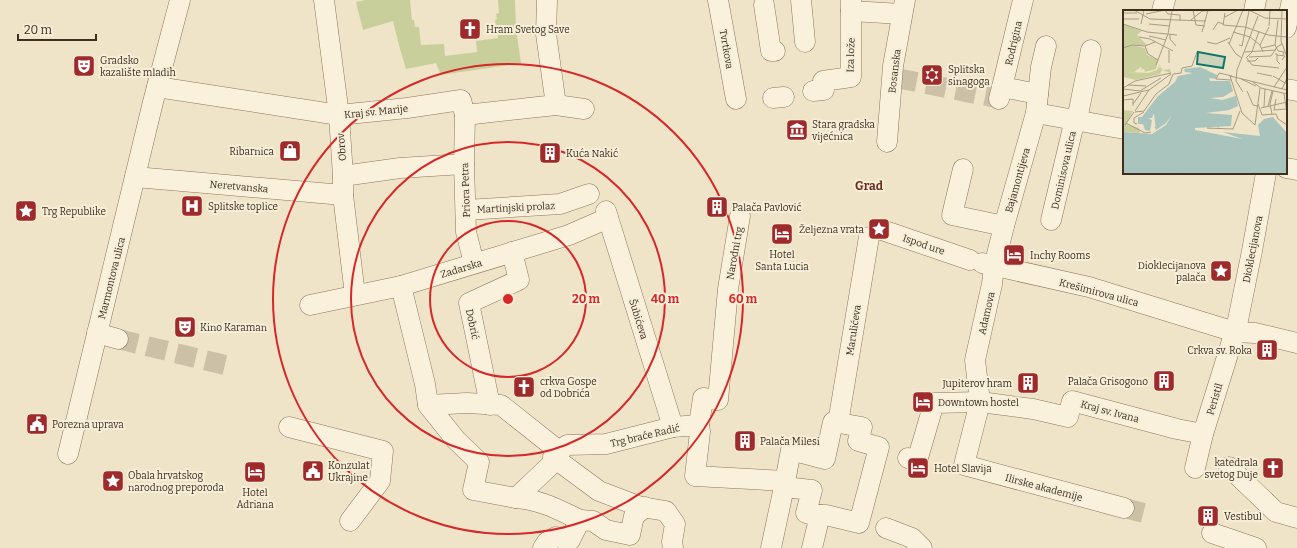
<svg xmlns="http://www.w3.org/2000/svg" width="1297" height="548" font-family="Bitter,serif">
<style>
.green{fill:#c9cf9b}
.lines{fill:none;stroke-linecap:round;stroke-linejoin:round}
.pedestrian-tunnel{stroke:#ccc0a6;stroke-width:20;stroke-dasharray:20 10;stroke-linecap:butt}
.pedestrian-casing{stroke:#8d765c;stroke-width:21}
.pedestrian{stroke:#faf1dc;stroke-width:20}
.ring{fill:none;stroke:#d62828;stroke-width:2}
.labels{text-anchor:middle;stroke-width:4;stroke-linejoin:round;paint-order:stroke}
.poi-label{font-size:10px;fill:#3d2e20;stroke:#f7eed8;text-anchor:start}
.street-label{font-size:10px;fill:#3d2e20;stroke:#f7eed8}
.quarter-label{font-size:12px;font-weight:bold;fill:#6b2e1e;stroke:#f7eed8}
.inset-river{fill:none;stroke:#a9c4bc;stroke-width:2}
.inset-road{fill:none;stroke:#a89b85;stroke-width:1}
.view{fill:#0f766e;fill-opacity:0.15;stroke:#0f766e;stroke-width:2}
.inset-edge{fill:none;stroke:#3d2e20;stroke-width:2}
.centre{fill:#d62828;stroke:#f7eed8;stroke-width:2}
.ring-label{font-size:12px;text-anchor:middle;font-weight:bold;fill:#d62828;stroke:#f7eed8;stroke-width:4;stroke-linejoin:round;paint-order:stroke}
</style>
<rect width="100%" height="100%" fill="#f0e4c8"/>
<polygon class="green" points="365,0 410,0 412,20 414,20 415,27 419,27 421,45 444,44 445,56 477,52 476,41 498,38 495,20 497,19 496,14 499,13 498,0 515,0 516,29 521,63 441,75 436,63 406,69 400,49 393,21 363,30 356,2"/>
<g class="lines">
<g class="pedestrian-tunnel">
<polyline points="897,78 996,98"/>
<polyline points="118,339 233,367"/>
<polyline points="1124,508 1152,515"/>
</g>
<g class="pedestrian-casing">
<g id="pedestrian">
<polyline points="324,0 339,115 343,176 343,195 355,295"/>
<polyline points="547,0 546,34 556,105"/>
<polyline points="718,0 736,99"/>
<polyline points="801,0 805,42"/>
<polyline points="764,5 771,51 775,51"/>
<polyline points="851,11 902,14"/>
<polyline points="1162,11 1165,0"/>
<polyline points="1254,11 1256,0"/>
<polyline points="1286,28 1292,0"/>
<polyline points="1046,46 1041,67 1036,113 1004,226 994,266 992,284 975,360 980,402 964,465 1124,508"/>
<polyline points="157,87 339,115 407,108 461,100 465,115 556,105 584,109"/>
<polyline points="1002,87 1023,0"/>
<polyline points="1286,89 1297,91"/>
<polyline points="813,91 824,90 823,81 851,77 851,0"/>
<polyline points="773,98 784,97"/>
<polyline points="999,99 1002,87 1038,94"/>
<polyline points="1036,113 1124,129"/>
<polyline points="465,115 464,164 466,232 474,263"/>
<polyline points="1077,120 1091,50"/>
<polyline points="887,142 893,66 905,0"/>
<polyline points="1286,168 1297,170"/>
<polyline points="963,169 952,215 1004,226"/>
<polyline points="343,176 400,168 464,164"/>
<polyline points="135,177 343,195"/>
<polyline points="466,210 560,204 589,194"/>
<polyline points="606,211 673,427"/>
<polyline points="1051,220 1075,119"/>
<polyline points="879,229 970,260"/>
<polyline points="982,263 1089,287 1235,332 1255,333 1297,343"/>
<polyline points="401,286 425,384 428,405 467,403 501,405 559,451"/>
<polyline points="310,305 401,286 569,235 608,218"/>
<polyline points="97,333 118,339"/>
<polyline points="428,405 456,440 479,462 473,490 516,498"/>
<polyline points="490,405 469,303 519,280 512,252"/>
<polyline points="838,423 869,237"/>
<polyline points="699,425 703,398 718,400 728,289 740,216"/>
<polyline points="289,427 383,451 380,481 350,521"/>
<polyline points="68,454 153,102 180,0"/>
<polyline points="908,458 917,461 934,403 980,402 1033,409 1068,417 1072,401 1177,429 1203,434"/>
<path d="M557,459L516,498C541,500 557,509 580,520"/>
<polyline points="1229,467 1276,512 1297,518"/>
<polyline points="1195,468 1203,434 1237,325 1252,251 1266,173"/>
<polyline points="886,528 912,538 922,548"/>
<polyline points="1212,533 1256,548"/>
<polyline points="543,548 547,542 556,537 570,540 580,520 593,521 606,530 630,535 634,516 645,507"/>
<polyline points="673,548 672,542 675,524 666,511 641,507 599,491 553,457 567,445 606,444 673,427 699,425 700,432 695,476 786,481"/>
<polyline points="771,548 784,487 791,450 825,459 833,422 862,427 858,441 879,447 859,523 826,515 813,515 806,513 812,490 784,487 786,481"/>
<polyline points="812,548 820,515"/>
</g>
</g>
<use href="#pedestrian" class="pedestrian"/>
</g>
<g class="ring">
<circle cx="508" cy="299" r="78"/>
<circle cx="508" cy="299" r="157"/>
<circle cx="508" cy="299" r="235"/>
</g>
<defs>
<g id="church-square" transform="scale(1.15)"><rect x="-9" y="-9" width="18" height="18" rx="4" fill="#9e2a2b" stroke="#f7eed8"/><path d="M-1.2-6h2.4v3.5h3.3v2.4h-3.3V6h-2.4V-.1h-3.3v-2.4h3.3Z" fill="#fff"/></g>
<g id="theatre-square" transform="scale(1.15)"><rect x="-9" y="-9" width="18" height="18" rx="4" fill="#9e2a2b" stroke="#f7eed8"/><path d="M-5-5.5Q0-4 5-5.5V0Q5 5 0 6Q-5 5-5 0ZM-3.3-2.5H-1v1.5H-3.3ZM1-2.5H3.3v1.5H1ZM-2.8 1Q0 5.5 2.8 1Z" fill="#fff"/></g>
<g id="synagogue-square" transform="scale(1.15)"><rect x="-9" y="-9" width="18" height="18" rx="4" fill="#9e2a2b" stroke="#f7eed8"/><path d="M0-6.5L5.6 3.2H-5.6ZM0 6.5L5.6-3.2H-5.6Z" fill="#fff"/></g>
<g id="museum-square" transform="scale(1.15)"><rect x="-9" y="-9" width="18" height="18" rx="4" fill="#9e2a2b" stroke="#f7eed8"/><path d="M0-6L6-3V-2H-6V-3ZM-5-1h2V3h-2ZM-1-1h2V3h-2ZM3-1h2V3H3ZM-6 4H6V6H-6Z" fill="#fff"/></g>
<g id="shop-square" transform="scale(1.15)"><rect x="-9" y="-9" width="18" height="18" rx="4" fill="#9e2a2b" stroke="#f7eed8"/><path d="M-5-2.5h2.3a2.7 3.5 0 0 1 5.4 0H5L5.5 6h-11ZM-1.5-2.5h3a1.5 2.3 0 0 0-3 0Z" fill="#fff"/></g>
<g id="building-square" transform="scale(1.15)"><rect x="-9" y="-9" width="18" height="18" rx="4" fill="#9e2a2b" stroke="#f7eed8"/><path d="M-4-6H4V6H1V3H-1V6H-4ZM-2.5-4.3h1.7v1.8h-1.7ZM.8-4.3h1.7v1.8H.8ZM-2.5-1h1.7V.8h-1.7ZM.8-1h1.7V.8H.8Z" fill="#fff"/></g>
<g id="hospital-square" transform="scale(1.15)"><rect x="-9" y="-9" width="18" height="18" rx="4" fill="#9e2a2b" stroke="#f7eed8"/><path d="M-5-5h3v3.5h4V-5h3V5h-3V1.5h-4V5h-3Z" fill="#fff"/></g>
<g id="sight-square" transform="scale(1.15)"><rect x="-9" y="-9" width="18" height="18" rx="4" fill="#9e2a2b" stroke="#f7eed8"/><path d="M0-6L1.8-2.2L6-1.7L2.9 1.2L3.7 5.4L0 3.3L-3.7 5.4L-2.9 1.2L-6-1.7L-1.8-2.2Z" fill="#fff"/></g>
<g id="hotel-square" transform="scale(1.15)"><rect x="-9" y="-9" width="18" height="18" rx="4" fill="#9e2a2b" stroke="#f7eed8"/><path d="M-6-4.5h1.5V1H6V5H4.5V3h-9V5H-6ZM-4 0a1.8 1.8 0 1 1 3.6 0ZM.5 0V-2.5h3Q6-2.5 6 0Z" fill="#fff"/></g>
<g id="civic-square" transform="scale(1.15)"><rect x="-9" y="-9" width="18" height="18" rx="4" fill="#9e2a2b" stroke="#f7eed8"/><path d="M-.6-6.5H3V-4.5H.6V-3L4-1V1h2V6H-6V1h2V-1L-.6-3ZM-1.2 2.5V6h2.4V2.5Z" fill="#fff"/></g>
</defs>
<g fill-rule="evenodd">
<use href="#church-square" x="470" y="29"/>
<use href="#theatre-square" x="84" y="66"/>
<use href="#synagogue-square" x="932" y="75"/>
<use href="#museum-square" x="797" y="130"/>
<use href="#shop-square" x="290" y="151"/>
<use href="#building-square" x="550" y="153"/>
<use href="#hospital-square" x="192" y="206"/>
<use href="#building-square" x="717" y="207"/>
<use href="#sight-square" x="26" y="211"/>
<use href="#sight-square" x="879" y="229"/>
<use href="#hotel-square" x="782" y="234"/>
<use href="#hotel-square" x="1014" y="255"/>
<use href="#sight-square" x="1221" y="271"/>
<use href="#theatre-square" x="185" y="327"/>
<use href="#building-square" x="1267" y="350"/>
<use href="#building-square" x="1164" y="381"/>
<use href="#building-square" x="1028" y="383"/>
<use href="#church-square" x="524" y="387"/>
<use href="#hotel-square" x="923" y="402"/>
<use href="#civic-square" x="37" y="424"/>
<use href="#building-square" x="745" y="441"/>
<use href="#hotel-square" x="918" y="468"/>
<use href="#church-square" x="1273" y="468"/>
<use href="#civic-square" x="313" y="471"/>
<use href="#hotel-square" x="255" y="472"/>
<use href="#sight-square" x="113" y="481"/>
<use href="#building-square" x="1208" y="516"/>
</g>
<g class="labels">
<g class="poi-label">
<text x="486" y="33">Hram Svetog Save</text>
<text x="100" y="64">Gradsko<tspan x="100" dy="12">kazalište mladih</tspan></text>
<text x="948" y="73">Splitska<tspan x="948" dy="12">sinagoga</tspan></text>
<text x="812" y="128">Stara gradska<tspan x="812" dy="12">vijećnica</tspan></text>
<text x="274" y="155" text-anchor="end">Ribarnica</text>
<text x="566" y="157">Kuća Nakić</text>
<text x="208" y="210">Splitske toplice</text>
<text x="732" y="211">Palača Pavlović</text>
<text x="42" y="215">Trg Republike</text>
<text x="864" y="233" text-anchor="end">Željezna vrata</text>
<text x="782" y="258" text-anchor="middle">Hotel<tspan x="782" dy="12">Santa Lucia</tspan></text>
<text x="1030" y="259">Inchy Rooms</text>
<text x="1206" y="269" text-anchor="end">Dioklecijanova<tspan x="1206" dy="12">palača</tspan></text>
<text x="200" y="331">Kino Karaman</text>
<text x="1252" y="354" text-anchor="end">Crkva sv. Roka</text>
<text x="540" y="385">crkva Gospe<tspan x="540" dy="12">od Dobrića</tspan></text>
<text x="1148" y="385" text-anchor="end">Palača Grisogono</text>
<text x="1012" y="387" text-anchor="end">Jupiterov hram</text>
<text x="938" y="406">Downtown hostel</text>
<text x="52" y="428">Porezna uprava</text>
<text x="760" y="445">Palača Milesi</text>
<text x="1258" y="466" text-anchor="end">katedrala<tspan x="1258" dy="12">svetog Duje</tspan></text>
<text x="328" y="469">Konzulat<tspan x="328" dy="12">Ukrajine</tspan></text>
<text x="934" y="472">Hotel Slavija</text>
<text x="128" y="479">Obala hrvatskog<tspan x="128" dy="12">narodnog preporoda</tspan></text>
<text x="255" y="496" text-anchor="middle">Hotel<tspan x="255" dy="12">Adriana</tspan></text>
<text x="1224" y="520">Vestibul</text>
</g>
<g class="street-label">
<text transform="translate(1013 43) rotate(-77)" y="4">Rodrigina</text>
<text transform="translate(727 49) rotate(80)" y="4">Tvrtkova</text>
<text transform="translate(850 55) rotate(-88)" y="4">Iza lože</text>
<text transform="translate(894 71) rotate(-83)" y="4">Bosanska</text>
<text transform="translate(376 111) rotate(-6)" y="4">Kraj sv. Marije</text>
<text transform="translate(341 147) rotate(-94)" y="4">Obrov</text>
<text transform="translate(1063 170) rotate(-77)" y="4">Dominisova ulica</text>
<text transform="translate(1017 180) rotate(-74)" y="4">Bajamontijeva</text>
<text transform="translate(239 186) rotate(5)" y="4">Neretvanska</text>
<text transform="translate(465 190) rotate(-92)" y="4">Priora Petra</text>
<text transform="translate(516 207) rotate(-3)" y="4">Martinjski prolaz</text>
<text transform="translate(924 244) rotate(19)" y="4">Ispod ure</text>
<text transform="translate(1252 249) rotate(-79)" y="4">Dioklecijanova</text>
<text transform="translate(734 253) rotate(-80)" y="4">Narodni trg</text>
<text transform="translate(461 268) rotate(-17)" y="4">Zadarska</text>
<text transform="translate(111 278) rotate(-76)" y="4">Marmontova ulica</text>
<text transform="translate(1099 292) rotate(15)" y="4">Krešimirova ulica</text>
<text transform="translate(986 313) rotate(-77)" y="4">Adamova</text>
<text transform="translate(639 319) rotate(73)" y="4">Šubićeva</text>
<text transform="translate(473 324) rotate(78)" y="4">Dobrić</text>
<text transform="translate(853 330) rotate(-81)" y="4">Marulićeva</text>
<text transform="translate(1214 399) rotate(-73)" y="4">Peristil</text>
<text transform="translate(1110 411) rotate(15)" y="4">Kraj sv. Ivana</text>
<text transform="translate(645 435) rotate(-13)" y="4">Trg braće Radić</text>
<text transform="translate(1044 487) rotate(15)" y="4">Ilirske akademije</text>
</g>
<g class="quarter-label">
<text x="869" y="190">Grad</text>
</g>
</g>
<g transform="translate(1123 10)">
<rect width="164" height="164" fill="#f0e4c8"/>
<path d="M0,14L19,21L14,25L24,35H9L22,38L24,45L35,50L33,59L22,62L21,59L17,60L19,59L18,57L11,62H5L25,63L34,60L36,57L39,60L36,56L35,57L36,55L40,60L47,59L48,63L39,60L37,64L13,70L0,67V59L4,61L0,59ZM0,100L10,101L3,114L16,118L17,123L0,122Z" fill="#c9cf9b"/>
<path d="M77,57L94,65L93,69L86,68L87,71H107L110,81L100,87L87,88L99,90L113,86L115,96L106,100L83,103L109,105L108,116L72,118V120L119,129L100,122L137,126L135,115L141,109L150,107L164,123V164H0V122L29,124L43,115L49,105L43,113L33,120L31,103L29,108H25L29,110L27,121L22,120L20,114H15V107H19L35,86L52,72L55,66L70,63L62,62L61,59Z" fill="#a9c4bc"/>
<path class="inset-river" d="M68,112L86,111L94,115M32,118L43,110L34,95L84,60M0,133L29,132L41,129L46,122L56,91L82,71L86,70M11,164L48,127L57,102L106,99M20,164L40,142L50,128L57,110L87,108L96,117M26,164L52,128L67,84L86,70M40,164L45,146L61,111L84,110L92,114M44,164L48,147L65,112M49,164L51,148L74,82L84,72M53,164L68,107L81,100M57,164L60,141L69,114L92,115M75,164L62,147L72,109L109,106"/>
<path class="inset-road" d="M11,0L27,9L83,11M42,0L45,4L57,5V11M70,0L73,15L82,16M126,0L142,8L164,9M159,0L158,31L164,47M0,3H14M102,3L100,15L122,17L145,25L164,27M23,4L42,0M102,7L115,0M0,9H16M68,10L79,1L100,0M155,10L152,35L155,41L161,42L160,45M0,14L24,22L54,25M18,14L21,0M26,14L47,16M146,16L147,0M90,20L95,12L100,14M79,22L85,0M110,22L127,27L137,35L140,42M47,24V29L53,36M26,26L43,30M16,27L27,29L50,41M84,32L93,34L107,28M105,32L113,44L119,48M106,34L120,0M116,35L119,36L126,1M137,35L146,17M22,36L25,44L35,50M0,38L9,35L22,36L32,32M139,38L152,35M121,42L153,40M152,44H154V51L157,54M154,45L162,46L159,50M123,47L129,55L156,58M124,47L129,42L136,21M126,47L148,46L154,37L159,34M124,51H132L135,48M46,53V40M33,55L45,24L49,1M134,63L149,66M150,66L164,74M118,69L133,76M108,70L93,69L96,63L109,66M130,72L138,78L164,84M5,75L23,76M151,77L164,57M0,78L12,71L48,63M0,79L17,81M159,79L164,68M17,81L38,68M124,81L130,95L134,96M120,82L113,71L114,60L135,6M161,84L164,103M0,86L26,80M153,89L151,100L163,99M0,90L10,89V96M10,94L18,83M135,94L139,105L153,104L155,109L164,115M145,96L149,81M141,97L142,79M138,98L164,92M12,101L26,80L48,64M12,102L21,101L33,84L46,74L50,64L58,63L59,58L69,56L74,42M119,103L107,66L164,80M119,103L132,115L137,78M149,104L147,94L150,81M3,113L22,123L28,122M14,114L11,113V108L21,102M2,115L11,102M84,118L110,119L117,101"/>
<path class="view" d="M75,42L102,47L100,58L74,54Z"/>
<rect width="164" height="164" class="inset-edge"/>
</g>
<circle cx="508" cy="299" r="6" class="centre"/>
<g class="ring-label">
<text x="586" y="303">20 m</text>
<text x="665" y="303">40 m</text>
<text x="743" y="303">60 m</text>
</g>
<path d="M18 34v6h78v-6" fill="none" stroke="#3d2e20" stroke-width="2"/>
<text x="24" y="34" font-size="12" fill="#3d2e20" stroke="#f7eed8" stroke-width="3" paint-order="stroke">20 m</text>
</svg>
